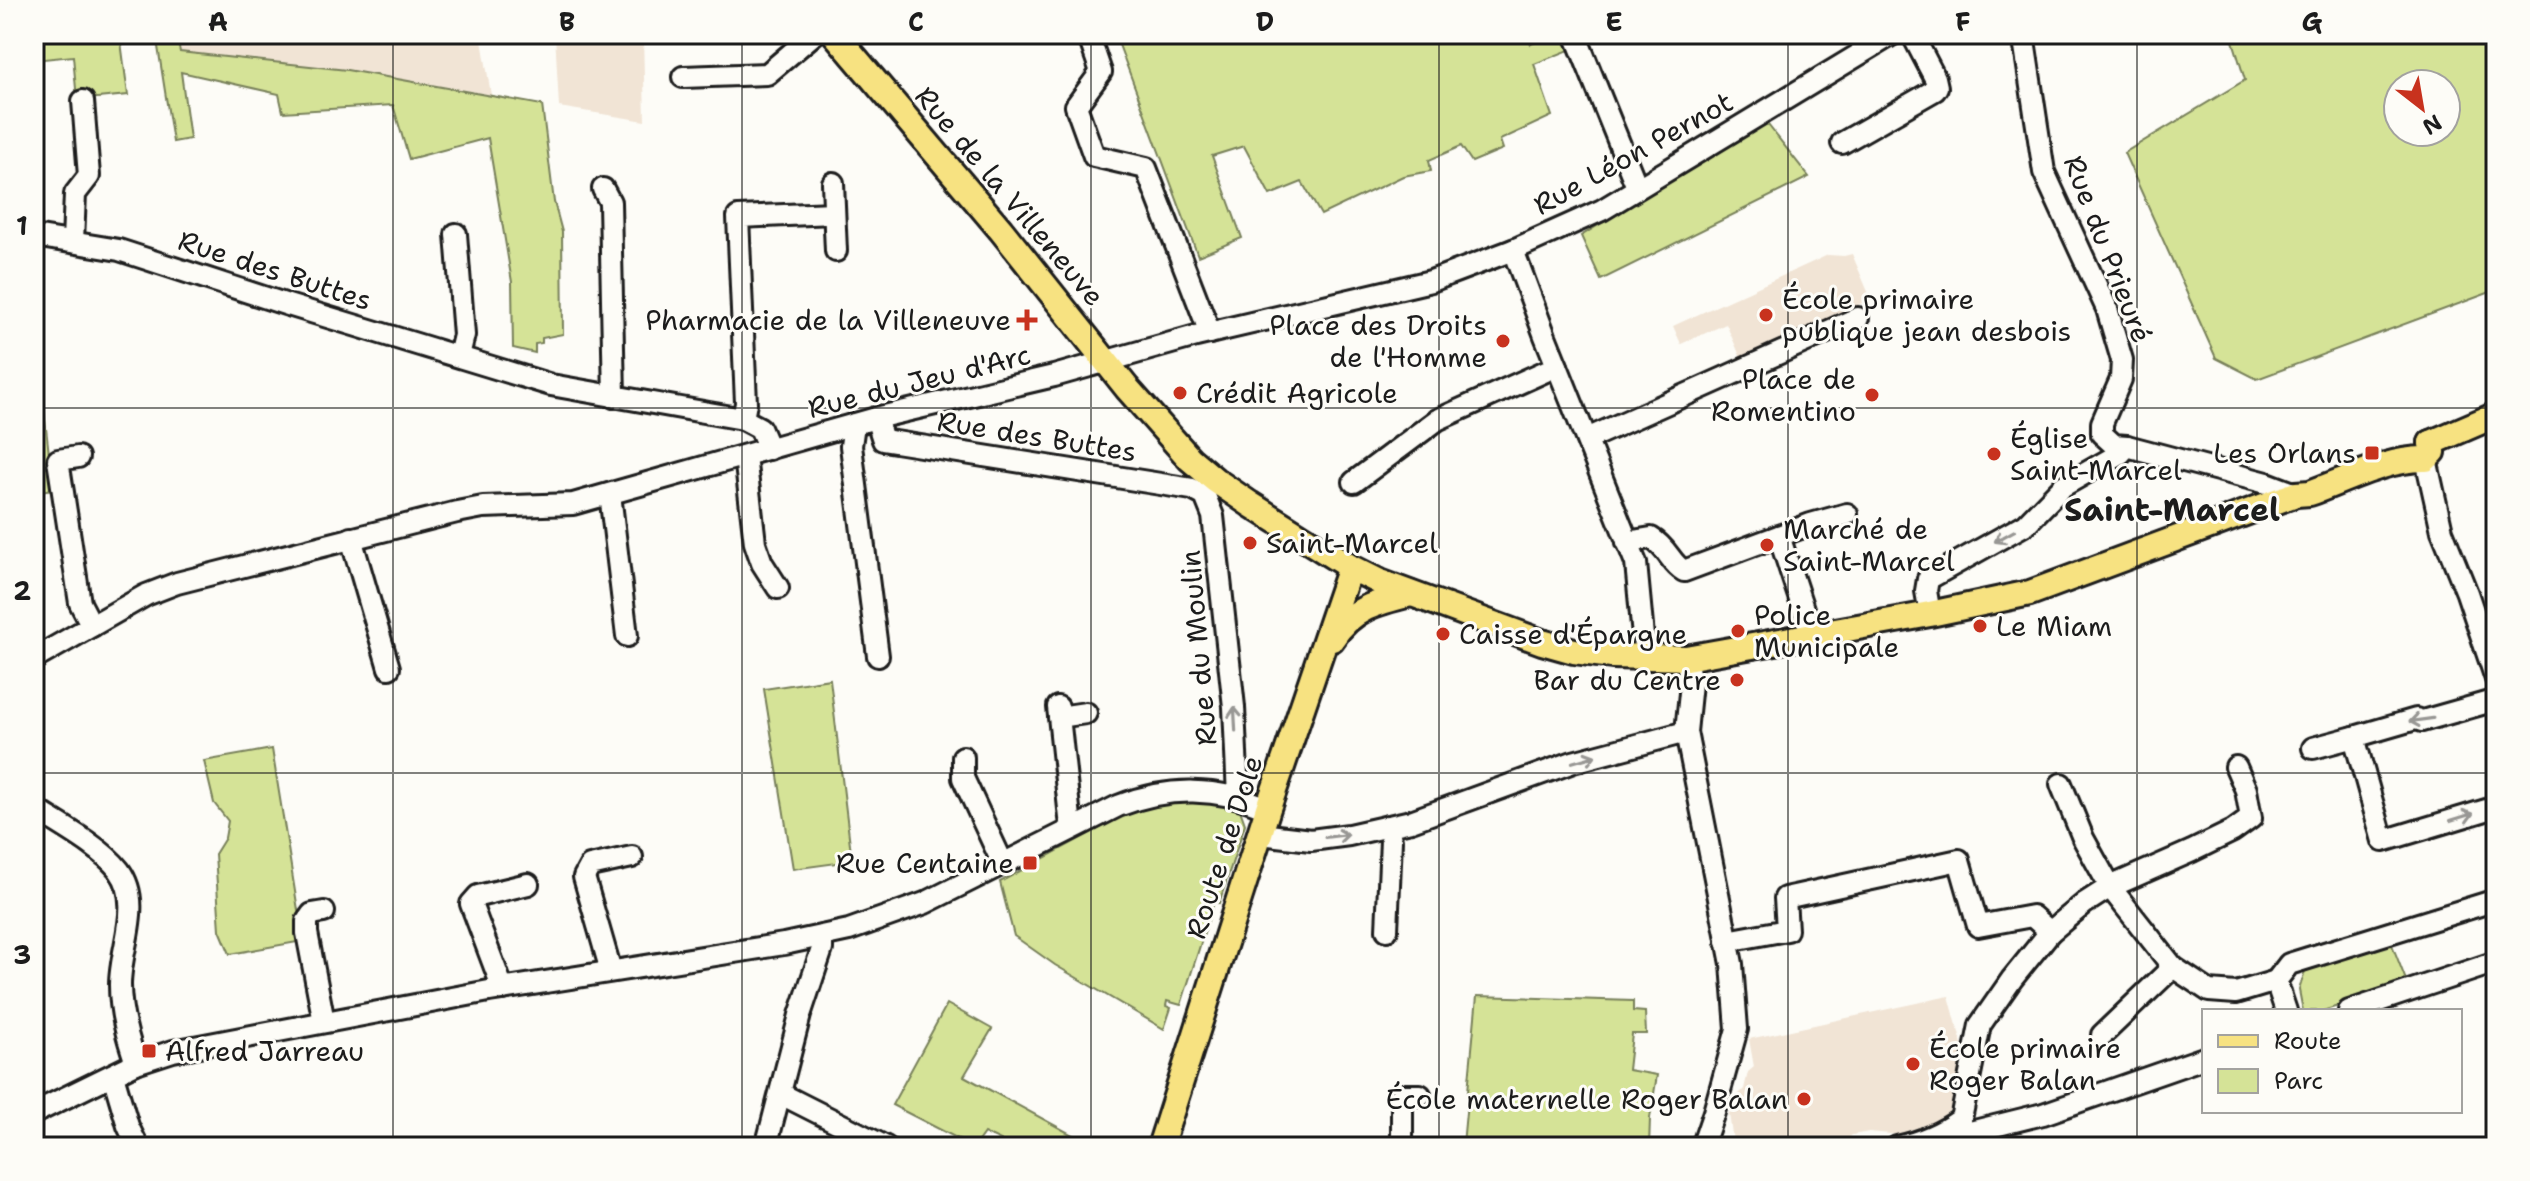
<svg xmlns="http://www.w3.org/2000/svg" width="2530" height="1181" font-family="'Shantell Sans',sans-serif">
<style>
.built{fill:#f1e4d5}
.green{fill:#d5e397;stroke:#78805a;stroke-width:2;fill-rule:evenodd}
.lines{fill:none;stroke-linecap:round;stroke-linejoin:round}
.minor-casing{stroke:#1c1c1c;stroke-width:26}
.major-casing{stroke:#1c1c1c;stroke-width:30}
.minor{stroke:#fdfcf7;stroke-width:20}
.major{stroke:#f7e281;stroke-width:24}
.oneway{stroke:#989794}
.grid{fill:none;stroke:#1c1c1c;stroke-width:2;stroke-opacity:0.55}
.poi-dot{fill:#c8321e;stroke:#fdfcf7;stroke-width:3}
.labels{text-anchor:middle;stroke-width:6;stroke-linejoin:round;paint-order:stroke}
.street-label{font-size:28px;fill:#1c1c1c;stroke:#fdfcf7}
.poi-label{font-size:28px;fill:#1c1c1c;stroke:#fdfcf7;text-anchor:start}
.quarter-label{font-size:32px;font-weight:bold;fill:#1c1c1c;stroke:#fdfcf7}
.neatline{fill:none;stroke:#1c1c1c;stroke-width:3}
.grid-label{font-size:26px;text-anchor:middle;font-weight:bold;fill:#1c1c1c}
</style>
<rect width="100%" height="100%" fill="#fdfcf7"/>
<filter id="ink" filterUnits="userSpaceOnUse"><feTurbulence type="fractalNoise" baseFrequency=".0125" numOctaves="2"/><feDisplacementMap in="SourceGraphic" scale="16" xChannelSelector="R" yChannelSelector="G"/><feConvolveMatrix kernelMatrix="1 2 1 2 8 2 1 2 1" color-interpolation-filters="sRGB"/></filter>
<g filter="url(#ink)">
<g class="built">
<polygon points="176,34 481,34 491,95 347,70 180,52"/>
<polygon points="555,34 643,34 645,121 559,107"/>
<polygon points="1852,254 1871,299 1741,358 1726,324 1681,344 1673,326 1828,255 1844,256"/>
<polygon points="1949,996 1965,1055 1958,1090 1949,1112 1935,1125 1902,1135 1869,1132 1852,1135 1842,1145 1829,1147 1764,1147 1736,1145 1733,1142 1729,1113 1735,1109 1737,1096 1744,1089 1748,1072 1754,1067 1749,1039"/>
</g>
<g class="green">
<polygon points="34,34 120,34 128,95 77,100 73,56 34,60"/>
<polygon points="156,34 176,34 180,52 347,70 542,105 554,202 562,232 563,334 542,338 542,343 535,344 535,353 513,348 512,282 488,138 409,159 393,105 283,112 279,94 181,72 190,139 173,142"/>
<polygon points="1115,34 1526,34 1531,44 1555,34 1568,34 1572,49 1534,64 1552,116 1500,140 1503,149 1472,162 1461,146 1429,160 1431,171 1403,176 1321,215 1302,182 1270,195 1244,146 1212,156 1242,238 1198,256"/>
<path d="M2231,34H2496V290L2257,379L2216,358L2124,153L2245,80ZM2398,84H2446V132H2398Z"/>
<polygon points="1765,121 1809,177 1601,280 1581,236"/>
<polygon points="34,324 53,489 34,492"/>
<polygon points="830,679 852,861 793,869 764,689"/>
<polygon points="272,749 303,941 230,954 220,930 215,854 225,838 228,821 214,803 204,761"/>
<polygon points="1172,799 1227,803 1239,807 1245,824 1219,903 1214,902 1181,1005 1167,1001 1166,1006 1171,1008 1164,1029 1055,965 1014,936 1000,882 1122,816"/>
<polygon points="2391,942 2407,983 2323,1011 2303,1011 2299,990 2305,971"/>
<polygon points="1477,996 1633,1001 1633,1011 1645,1012 1646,1034 1632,1034 1628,1070 1657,1075 1650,1118 1649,1147 1493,1147 1463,1144"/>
<polygon points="947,1004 992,1029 964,1076 1078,1138 1074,1147 1013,1147 984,1133 974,1147 892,1105"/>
</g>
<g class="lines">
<g class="minor-casing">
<g id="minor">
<polyline points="1088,34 1101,72 1076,106 1094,156 1146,168 1210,333"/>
<polyline points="1575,34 1637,187"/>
<polyline points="2023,34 2044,172 2107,309 2122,360 2121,379 2102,423 2102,434 2114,445 2127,446 2267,483 2296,494"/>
<polyline points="683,77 767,74 814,34"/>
<polyline points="1842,143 1935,90 1937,87 1935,78 1912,34"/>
<polyline points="833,183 836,251"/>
<polyline points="603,189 610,202 614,397"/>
<polyline points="456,234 464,335 459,356"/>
<polyline points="34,236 119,250 288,305 551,385 743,419 760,428 769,449"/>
<polyline points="73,241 75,194 89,176 83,101"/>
<polyline points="1513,250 1545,336 1636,563 1645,658"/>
<polyline points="876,418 883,440 1192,489 1205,496 1213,516 1234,707 1238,797"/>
<polyline points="743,419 746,403 738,217 834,213"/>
<polyline points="854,424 851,446 878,656"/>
<polyline points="1587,439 1858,318"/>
<polyline points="745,456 755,543 762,563 778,588"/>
<polyline points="78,457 58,460 80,603 92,626"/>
<polyline points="2426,459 2442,531 2467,593 2496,679"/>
<polyline points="1354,482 1437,420 1557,366"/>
<polyline points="610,494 627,636"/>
<polyline points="1779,536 1812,636"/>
<polyline points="351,538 389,668"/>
<path d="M1627,542L1651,538C1668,548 1670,563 1684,571L1811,524L1847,514"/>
<polyline points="1930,614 1926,591 1928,579 2026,524 2063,486 2121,453 2127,446"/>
<polyline points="1686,658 1691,683 1686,732 1732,964 1737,1029 1714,1112 1702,1147"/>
<polyline points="34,659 146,595 177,583 457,512 483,507 573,504 876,418 1054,376 1196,336 1431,281 1513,250 1602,210 1893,34"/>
<polyline points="2496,700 2422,721 2416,719 2354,737 2383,841 2496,807"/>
<polyline points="1058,707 1070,818 1073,828"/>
<polyline points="1059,717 1086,713"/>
<polyline points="2313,748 2354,737"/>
<polyline points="963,757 963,778 1003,864"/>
<polyline points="2061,784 2083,838 2110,887 2173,967 2209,991 2236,993 2276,981"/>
<path d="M34,808C60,825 100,846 119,870C144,904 120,946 120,985C120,1012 127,1037 136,1063"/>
<polyline points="1260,834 1311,840 1349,835 1411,821 1573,762 1686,732"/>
<polyline points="324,912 312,914 307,921 307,933 324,1022"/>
<polyline points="1387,930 1391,840 1388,826"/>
<polyline points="1727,941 1787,930 1785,898 1959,860 1978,926 2032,916 2050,932"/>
<polyline points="611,971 584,877 590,866 632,857"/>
<polyline points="503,989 471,904 478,896 528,884"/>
<polyline points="2286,1011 2276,981 2289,964 2496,900"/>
<polyline points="2349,1011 2496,962"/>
<polyline points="2102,1035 2173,967"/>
<polyline points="113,1075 128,1126 138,1147"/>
<polyline points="781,1094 886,1147"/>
<path d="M34,1113L136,1063L173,1051L489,991L784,944L849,930L925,903L1118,806C1169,786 1217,787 1268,808"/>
<polyline points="1945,1131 1966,1133 2043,1114 2204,1058"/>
<polyline points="766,1147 800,1015 822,949 822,936"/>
<polyline points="1402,1147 1402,1095 1420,1095"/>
<path d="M1897,1147C1921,1142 1941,1134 1961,1119L1980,1025L2012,979L2050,932L2085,903L2110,887L2192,851L2233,831L2251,818L2246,790L2236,767"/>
</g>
</g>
<g class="major-casing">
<g id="major">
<path d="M835,34L1001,230L1127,388L1190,459L1215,480L1250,504L1350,567L1380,582L1542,642L1574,651L1612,656L1686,658L1930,614L2030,593L2296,494L2310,493C2346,480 2388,458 2426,459L2433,452L2431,443"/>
<polyline points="2431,443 2496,415"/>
<path d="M1332,639C1352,608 1378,602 1411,594"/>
<polyline points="1160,1147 1268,808 1350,567"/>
</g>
</g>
<use href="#minor" class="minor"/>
<use href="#major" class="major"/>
</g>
<defs><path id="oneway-shaft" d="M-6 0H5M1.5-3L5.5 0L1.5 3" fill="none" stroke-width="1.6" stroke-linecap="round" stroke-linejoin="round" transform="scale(2)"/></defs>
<g class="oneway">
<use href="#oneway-shaft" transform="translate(2005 536) rotate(151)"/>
<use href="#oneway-shaft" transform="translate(1235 719) rotate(-93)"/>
<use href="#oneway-shaft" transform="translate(2421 720) rotate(172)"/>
<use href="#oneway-shaft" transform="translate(1584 759) rotate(-16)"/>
<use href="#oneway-shaft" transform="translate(2462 817) rotate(-17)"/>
<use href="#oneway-shaft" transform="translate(1337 836) rotate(-7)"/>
</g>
</g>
<path class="grid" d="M393,34V1147M742,34V1147M1091,34V1147M1439,34V1147M1788,34V1147M2137,34V1147M34,408H2496M34,773H2496"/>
<g class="poi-dot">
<circle cx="1766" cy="315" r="8"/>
<path d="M1023 308h8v8h8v8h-8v8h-8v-8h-8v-8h8z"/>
<circle cx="1503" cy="341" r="8"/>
<circle cx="1180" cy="393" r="8"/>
<circle cx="1872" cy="395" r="8"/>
<rect x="2364" y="445" width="16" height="16" rx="4"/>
<circle cx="1994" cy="454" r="8"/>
<circle cx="1250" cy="543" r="8"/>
<circle cx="1767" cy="545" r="8"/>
<circle cx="1980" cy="626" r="8"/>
<circle cx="1738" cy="631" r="8"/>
<circle cx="1443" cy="634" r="8"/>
<circle cx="1737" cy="680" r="8"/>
<rect x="1022" y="855" width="16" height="16" rx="4"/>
<rect x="141" y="1043" width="16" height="16" rx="4"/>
<circle cx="1913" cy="1064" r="8"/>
<circle cx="1804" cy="1099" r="8"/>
</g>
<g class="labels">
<g class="street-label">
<text transform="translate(1633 153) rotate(-29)" y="10">Rue Léon Pernot</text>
<text transform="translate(1010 196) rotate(50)" y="10">Rue de la Villeneuve</text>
<text transform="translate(2108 249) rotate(69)" y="10">Rue du Prieuré</text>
<text transform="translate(275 270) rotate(18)" y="10">Rue des Buttes</text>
<text transform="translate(919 381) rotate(-14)" y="10">Rue du Jeu d'Arc</text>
<text transform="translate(1037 436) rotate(9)" y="10">Rue des Buttes</text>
<text transform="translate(1198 648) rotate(-95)" y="10">Rue du Moulin</text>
<text transform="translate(1224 847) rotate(-72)" y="10">Route de Dole</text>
</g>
<g class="poi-label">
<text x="1782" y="309">École primaire<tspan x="1782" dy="32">publique jean desbois</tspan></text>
<text x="1011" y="330" text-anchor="end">Pharmacie de la Villeneuve</text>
<text x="1487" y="335" text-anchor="end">Place des Droits<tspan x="1487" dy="32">de l'Homme</tspan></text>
<text x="1856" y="389" text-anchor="end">Place de<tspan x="1856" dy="32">Romentino</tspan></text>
<text x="1196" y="403">Crédit Agricole</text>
<text x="2010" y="448">Église<tspan x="2010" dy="32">Saint-Marcel</tspan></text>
<text x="2356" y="463" text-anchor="end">Les Orlans</text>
<text x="1783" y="539">Marché de<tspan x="1783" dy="32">Saint-Marcel</tspan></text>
<text x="1266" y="553">Saint-Marcel</text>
<text x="1754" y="625">Police<tspan x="1754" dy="32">Municipale</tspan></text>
<text x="1996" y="636">Le Miam</text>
<text x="1459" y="644">Caisse d'Épargne</text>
<text x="1721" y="690" text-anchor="end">Bar du Centre</text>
<text x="1014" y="873" text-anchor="end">Rue Centaine</text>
<text x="1929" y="1058">École primaire<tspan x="1929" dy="32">Roger Balan</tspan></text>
<text x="165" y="1061">Alfred Jarreau</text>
<text x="1788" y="1109" text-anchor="end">École maternelle Roger Balan</text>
</g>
<g class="quarter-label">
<text x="2172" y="521">Saint-Marcel</text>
</g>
</g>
<rect width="2530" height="1181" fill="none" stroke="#fdfcf7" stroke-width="88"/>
<rect x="2202" y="1009" width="260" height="104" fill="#fdfcf7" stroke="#a3a29f" stroke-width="2"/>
<rect x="2218" y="1035" width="40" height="12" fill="#f7e281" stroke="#a3a29f" stroke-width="2"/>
<text x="2274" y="1049" font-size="24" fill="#1c1c1c">Route</text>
<rect x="2218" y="1069" width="40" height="24" fill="#d5e397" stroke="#a3a29f" stroke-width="2"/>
<text x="2274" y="1089" font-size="24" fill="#1c1c1c">Parc</text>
<g transform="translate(2422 108) rotate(149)"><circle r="38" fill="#fdfcf7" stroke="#a3a29f" stroke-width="2"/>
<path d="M0-6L14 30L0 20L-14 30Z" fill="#c8321e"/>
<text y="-12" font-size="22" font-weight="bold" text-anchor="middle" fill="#1c1c1c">N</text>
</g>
<rect x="44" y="44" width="2442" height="1093" class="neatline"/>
<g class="grid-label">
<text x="218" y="31">A</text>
<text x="567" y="31">B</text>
<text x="916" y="31">C</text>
<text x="1265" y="31">D</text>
<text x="1614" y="31">E</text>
<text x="1963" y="31">F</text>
<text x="2312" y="31">G</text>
<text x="22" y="235">1</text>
<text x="22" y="600">2</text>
<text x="22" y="964">3</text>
</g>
</svg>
